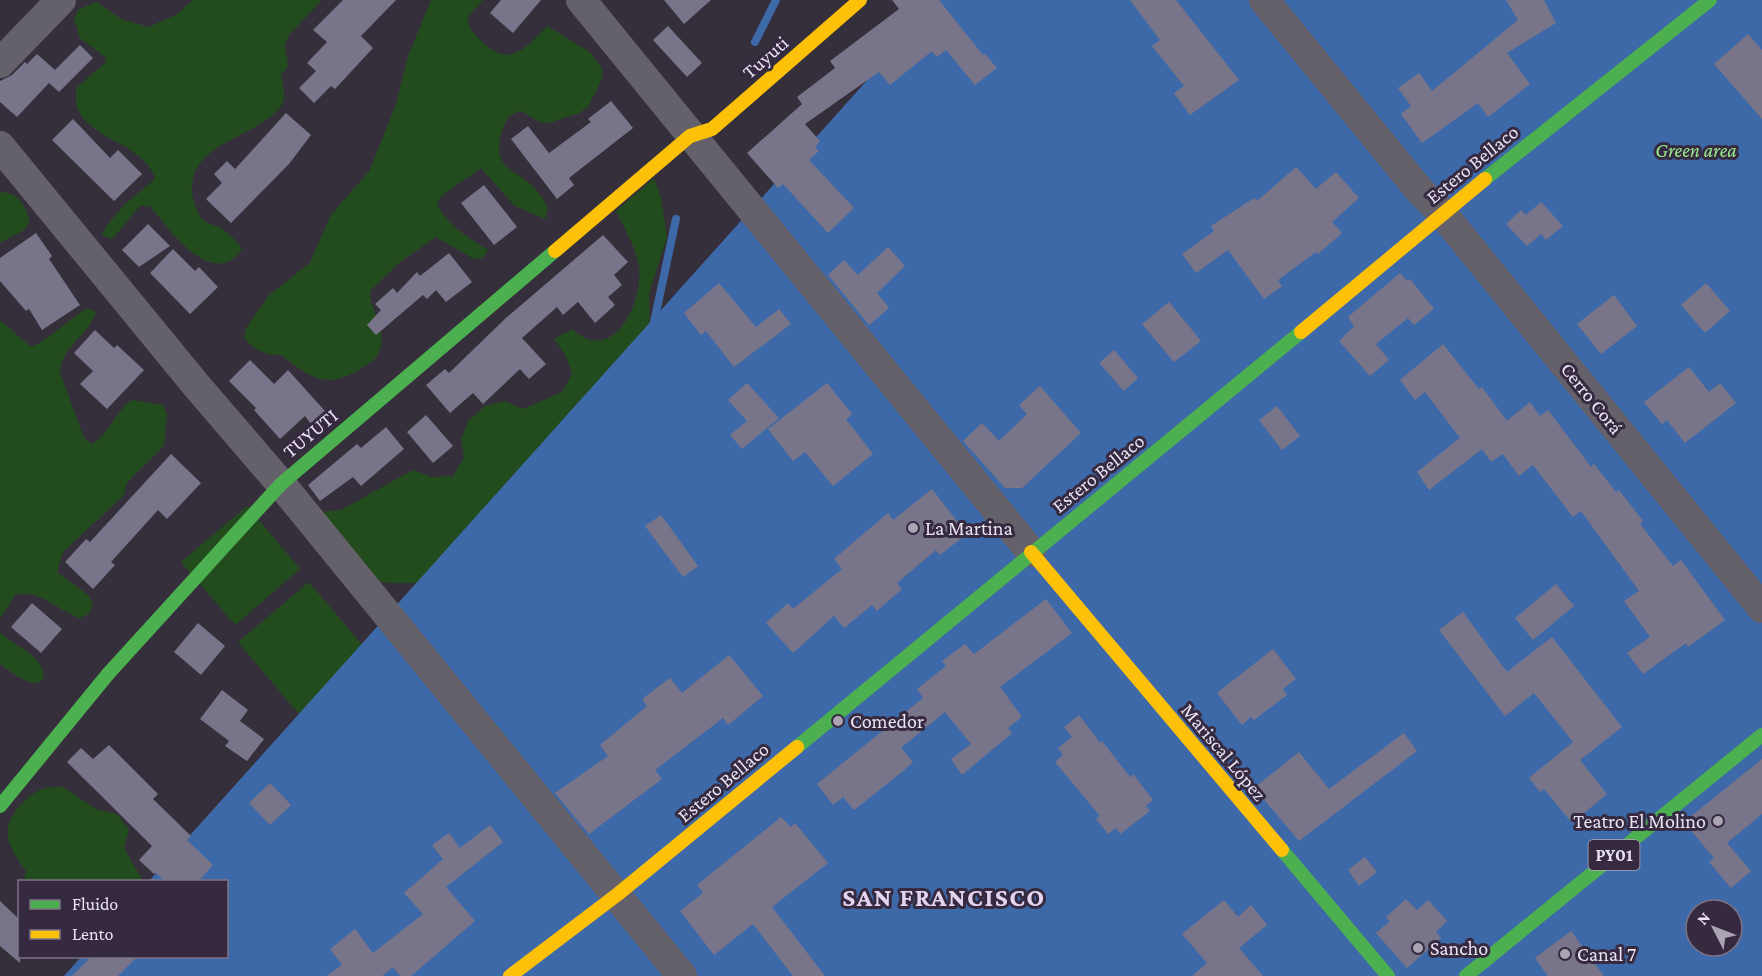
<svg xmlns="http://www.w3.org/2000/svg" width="1762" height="976" font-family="'Crimson Pro',serif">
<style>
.green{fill:#234c1e}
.water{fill:#3e69a8;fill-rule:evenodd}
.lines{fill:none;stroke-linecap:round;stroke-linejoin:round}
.stream{stroke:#3e69a8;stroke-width:8}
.building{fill:#78758a}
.street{stroke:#65616b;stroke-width:30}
.fast{stroke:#4caf50;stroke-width:14}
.slow{stroke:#ffc107;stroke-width:14}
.poi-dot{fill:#aba4b2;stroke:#352a40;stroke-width:2}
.labels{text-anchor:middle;stroke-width:6;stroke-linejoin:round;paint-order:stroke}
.shield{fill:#352a40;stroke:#b4acbd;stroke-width:1.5}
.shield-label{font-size:18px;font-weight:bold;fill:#eae3f2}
.street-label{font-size:20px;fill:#eae3f2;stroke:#352a40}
.park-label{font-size:20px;font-style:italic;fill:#98e98c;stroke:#352a40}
.poi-label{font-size:20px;fill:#eae3f2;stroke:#352a40;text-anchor:start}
.district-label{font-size:26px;font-weight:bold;letter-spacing:1.5px;fill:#e3d5f1;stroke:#352a40}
</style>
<rect width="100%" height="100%" fill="#352f3b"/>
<g class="green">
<path d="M193,0H322L289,35L285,45L288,66L281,75C283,84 287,98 281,106C257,139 188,141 192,193C193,200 197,213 202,219C206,223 214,225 219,227C228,232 236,240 242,249C213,291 170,231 150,206H140L112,239L102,235L107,225L125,204L155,179C145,138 65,139 77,87L106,62L105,57L80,38L74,19L78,10L96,2L121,19L149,27L177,14Z"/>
<path d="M431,0H483L468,17L469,27C502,67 515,61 547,26L590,52L602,68V79L588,107L579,113L549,123L539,122L522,111C511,113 507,117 503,128C488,174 520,167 539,193C543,198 546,204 548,210L545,219L515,206L481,168L444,194L437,203C445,224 469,238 488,250L482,259L472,258L436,237L400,262L370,291C370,309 384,327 381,345C380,356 373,361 365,366C327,391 313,379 281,355C266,356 254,350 244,338L246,328L269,295L310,263L330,216L370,170L396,104L408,56Z"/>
<path d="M654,178L661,198L667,237L649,294L650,335L427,583H388L348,575L320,512L341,510L413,470L432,477L453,476L464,458L461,439L469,420L485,406L505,401L523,409L562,392L572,374L566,356L554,339L572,329C576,332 582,337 587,339C623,351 643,293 639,267C636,248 625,228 616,211Z"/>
<path d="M0,192C17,192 28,206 29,223L24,230L0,243Z"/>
<path d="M88,308L96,312C89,336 61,346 60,372L84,438L92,444C109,434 115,412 132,400L163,405L167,415L164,446L132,477L126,485L124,495L63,552L57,572L88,595L93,604L90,613L80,618C58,611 40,588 15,595L0,619V320L31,347C53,337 67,320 88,308Z"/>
<polygon points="247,506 300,569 235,625 181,562"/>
<polygon points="309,582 391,679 320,739 238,642"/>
<path d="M0,632C16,649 43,653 44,678L36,684C21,680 12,673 0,664Z"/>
<path d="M63,787L96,809L117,814L129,829L124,848L143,881H24L26,871C19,861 11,851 8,838C4,820 24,797 40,790C46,787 56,787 63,787Z"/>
</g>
<path class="water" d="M939,0H1762V976H64L81,957L226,956V882L149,881ZM1696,910H1732V946H1696Z"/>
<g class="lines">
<g class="stream">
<polyline points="755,42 776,0"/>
<polyline points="653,327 676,219"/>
</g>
</g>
<g class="building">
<polygon points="343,0 396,0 361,36 373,48 335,89 331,86 314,103 299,88 316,71 307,63 327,42 313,30"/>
<polygon points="501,0 541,0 513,33 490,13"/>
<polygon points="664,0 711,0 684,24"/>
<polygon points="892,0 939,0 983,55 985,54 997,68 975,85 946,50 937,57 932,51 890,85 879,72 805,124 820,141 815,147 819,151 809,160 854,208 828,233 783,184 778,188 747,153 802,104 797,97 835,68 830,61 899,9"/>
<polygon points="1130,0 1176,0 1239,80 1190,115 1174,93 1184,86 1152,46 1160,40"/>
<polygon points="1506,0 1544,0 1556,23 1507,53 1530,84 1488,117 1478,103 1422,143 1401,114 1411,106 1398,88 1419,73 1432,91 1518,20"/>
<polygon points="668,26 702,63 687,77 653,40"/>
<polygon points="1748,34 1762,50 1762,119 1714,64"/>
<polygon points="80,45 93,58 59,92 49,83 17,117 0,102 0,81 12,75 25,62 27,64 37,54 55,70"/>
<polygon points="611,101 633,128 569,178 574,185 557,199 511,139 528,126 549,153 591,122 588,119"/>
<polygon points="286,113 311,135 289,164 231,223 206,199 222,183 214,174 227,161 235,169"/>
<polygon points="73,119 110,158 118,150 142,174 114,201 52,140"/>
<polygon points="1296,167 1316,189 1336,172 1359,198 1332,222 1342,233 1318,254 1316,252 1278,280 1282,286 1264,299 1228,250 1196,273 1182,254 1214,231 1211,226 1254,198 1257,201"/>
<polygon points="484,185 517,227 494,245 461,203"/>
<polygon points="1541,202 1563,226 1546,240 1541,234 1527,246 1506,224 1521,210 1526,215"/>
<polygon points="148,224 170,246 139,267 122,250"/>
<polygon points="36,233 52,256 49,259 80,305 42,330 29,309 26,311 0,281 0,258"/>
<polygon points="603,235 628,262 614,275 622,285 608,297 615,305 595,323 578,302 563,315 557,307 522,338 546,364 529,379 520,369 483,404 473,393 450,413 426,385 445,369 449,373 507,317"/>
<polygon points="888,247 905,266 877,293 889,308 869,325 828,275 844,260 858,275"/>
<polygon points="173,249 195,271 199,267 218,287 190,314 150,273"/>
<polygon points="449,253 472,282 446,302 436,290 427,299 423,295 376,335 367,325 381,310 375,304 393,288 397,293 417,272 420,276"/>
<polygon points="1400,273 1407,281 1410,279 1434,309 1414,325 1408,318 1376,344 1389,360 1370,376 1339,341 1354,326 1348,317"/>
<polygon points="719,283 756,327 779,309 791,324 734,367 706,331 701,335 684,313"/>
<polygon points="1706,283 1730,311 1705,333 1681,305"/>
<polygon points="1614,295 1637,326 1601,354 1577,324"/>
<polygon points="1169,302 1201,341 1174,362 1142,324"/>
<polygon points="95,330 114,348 117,345 144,370 107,409 80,384 93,371 74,353"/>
<polygon points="1443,344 1479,389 1482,387 1507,421 1530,402 1540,416 1548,410 1591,467 1594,464 1616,492 1619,490 1643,521 1640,524 1673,566 1681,560 1725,620 1688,647 1686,643 1643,674 1627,653 1650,637 1624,601 1639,591 1581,511 1573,517 1533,465 1519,476 1503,454 1491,462 1482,449 1429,490 1417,472 1460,438 1425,392 1415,400 1400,380"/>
<polygon points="1114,350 1138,378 1124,391 1099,363"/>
<polygon points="250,360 274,384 288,370 325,411 311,424 305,416 280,439 254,410 256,408 229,381"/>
<polygon points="1689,367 1709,392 1720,383 1736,403 1685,443 1667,420 1662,424 1644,402"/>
<polygon points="747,383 779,418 742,449 730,435 747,421 728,400"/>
<polygon points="827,383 852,414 846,419 873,454 833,486 805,452 793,461 768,429"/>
<polygon points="1040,386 1081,433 1022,488 1005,488 963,441 982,423 999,441 1027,414 1019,405"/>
<polygon points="1277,406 1300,436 1282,450 1259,420"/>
<polygon points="426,415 453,446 433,463 407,432"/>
<polygon points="386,427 404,449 361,486 353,477 320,501 308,485 357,444 361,448"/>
<polygon points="171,454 201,483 167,519 158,510 111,562 115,565 93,589 65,562 86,539 90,542"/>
<polygon points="932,489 967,534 940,555 936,550 897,583 902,589 877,611 872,605 844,628 834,616 793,653 766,623 788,603 793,609 842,569 834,559 888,513 893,520"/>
<polygon points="661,515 698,566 683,577 645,526"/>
<polygon points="1556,584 1574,606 1533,640 1515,618"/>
<polygon points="1046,599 1072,633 1000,687 1022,717 1008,728 1012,733 962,775 951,759 971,744 945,712 901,748 913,762 902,772 854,810 843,797 833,805 817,784 923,698 917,689 946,666 942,661 965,644 974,654"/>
<polygon points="32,603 62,629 41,653 11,627"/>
<polygon points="1463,612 1507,672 1552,637 1622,727 1580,760 1607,794 1572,823 1544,789 1540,792 1529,778 1573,742 1534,693 1505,716 1439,630"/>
<polygon points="198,623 225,646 201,675 174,652"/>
<polygon points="1273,649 1296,679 1283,689 1287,695 1254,720 1251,717 1242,725 1217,693"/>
<polygon points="729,655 763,696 728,725 723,718 655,770 662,779 589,834 555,793 608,756 600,745 647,706 642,699 670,678 682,693"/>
<polygon points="222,690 248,710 240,721 264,739 247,761 225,746 229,741 200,719"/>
<polygon points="1079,715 1100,743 1102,741 1130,777 1133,774 1153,800 1146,806 1150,811 1120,834 1116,828 1108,834 1096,819 1100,816 1055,762 1063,755 1058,748 1072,737 1064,727"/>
<polygon points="1404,733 1417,751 1299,841 1254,788 1299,752 1329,789"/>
<polygon points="109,745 158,794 153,799 191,836 187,840 213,865 198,882 166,882 156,873 154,874 139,860 152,846 67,762 81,748 93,759"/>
<polygon points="1762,759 1762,814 1727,843 1751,871 1731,888 1709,862 1714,858 1684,822"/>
<polygon points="270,783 291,805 270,825 249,803"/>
<polygon points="781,817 791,827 795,823 828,863 772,907 825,976 793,976 753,924 714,955 680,911 703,893 697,885"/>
<polygon points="490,825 503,842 446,887 475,921 411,976 400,976 393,967 382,976 326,976 342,965 330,949 355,929 373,953 423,914 404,893 443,859 432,845 449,833 460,848"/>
<polygon points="1365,857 1377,872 1359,886 1348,870"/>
<polygon points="1406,899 1417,910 1428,900 1447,921 1436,932 1441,938 1407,968 1376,933 1390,921 1386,917"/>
<polygon points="1224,900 1238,917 1251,905 1267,925 1239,948 1263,976 1192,976 1207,963 1182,934"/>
<polygon points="0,901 20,920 20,963 0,946"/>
<polygon points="1571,931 1604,976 1548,976 1535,958"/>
<polygon points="91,957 137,957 118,976 72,976"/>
</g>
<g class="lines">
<g class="street">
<polyline points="581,0 1031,552"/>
<polyline points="1264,0 1420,191 1442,213 1762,608"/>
<polyline points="0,63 61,0"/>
<polyline points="0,146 196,385 281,484 682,976"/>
</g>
<g class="fast">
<polyline points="1485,179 1710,0"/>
<polyline points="797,747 1301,332"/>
<polyline points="0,806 108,674 281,484 555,251"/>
<polyline points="1282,850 1388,976"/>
<polyline points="1466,976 1762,735"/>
</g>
<g class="slow">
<polyline points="555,251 690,136 712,129 860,0"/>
<polyline points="1301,332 1485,179"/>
<polyline points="1031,552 1282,850"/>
<polyline points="510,976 618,894 797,747"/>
</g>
</g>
<g class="poi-dot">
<circle cx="913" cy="528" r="6"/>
<circle cx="838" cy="721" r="6"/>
<circle cx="1718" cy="821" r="6"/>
<circle cx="1418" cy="948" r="6"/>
<circle cx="1565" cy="954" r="6"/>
</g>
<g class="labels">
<rect class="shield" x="1588.5" y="840" width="51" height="30" rx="4.5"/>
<g class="shield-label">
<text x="1614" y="861">PY01</text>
</g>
<g class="street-label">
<text transform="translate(765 57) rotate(-41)" y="7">Tuyuti</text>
<text transform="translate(1472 164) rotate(-39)" y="7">Estero Bellaco</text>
<text transform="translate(1592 398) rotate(51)" y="7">Cerro Corá</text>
<text transform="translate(310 433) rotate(-40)" y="7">TUYUTI</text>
<text transform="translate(1098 473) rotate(-39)" y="7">Estero Bellaco</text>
<text transform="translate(1224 752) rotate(50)" y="7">Mariscal López</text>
<text transform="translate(723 782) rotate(-40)" y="7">Estero Bellaco</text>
</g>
<g class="park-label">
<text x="1696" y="157">Green area</text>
</g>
<g class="poi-label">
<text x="925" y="535">La Martina</text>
<text x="850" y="728">Comedor</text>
<text x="1706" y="828" text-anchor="end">Teatro El Molino</text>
<text x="1430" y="955">Sancho</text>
<text x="1577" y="961">Canal 7</text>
</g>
<g class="district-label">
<text x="944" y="906">SAN FRANCISCO</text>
</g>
</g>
<rect x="18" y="880" width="210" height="78" fill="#352a40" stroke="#7d7487" stroke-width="1.5"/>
<rect x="30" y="900" width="30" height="9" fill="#4caf50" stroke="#7d7487" stroke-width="1.5"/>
<text x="72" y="910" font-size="18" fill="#eae3f2">Fluido</text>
<rect x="30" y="930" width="30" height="9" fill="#ffc107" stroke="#7d7487" stroke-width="1.5"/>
<text x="72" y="940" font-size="18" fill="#eae3f2">Lento</text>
<g transform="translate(1714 928) rotate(312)"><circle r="28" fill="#352a40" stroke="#7d7487" stroke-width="1.5"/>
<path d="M0-4.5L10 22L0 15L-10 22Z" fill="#aba4b2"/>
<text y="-9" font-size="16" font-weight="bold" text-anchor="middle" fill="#eae3f2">N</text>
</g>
</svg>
